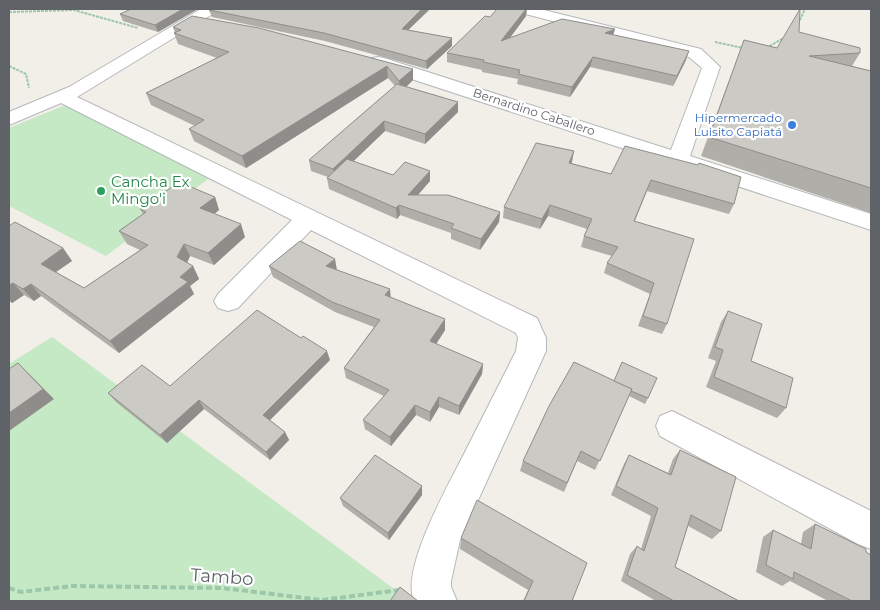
<svg xmlns="http://www.w3.org/2000/svg" width="880" height="610" font-family="Montserrat,sans-serif">
<style>
.green{fill:#c5e8c5}
.lines{fill:none;stroke-linecap:round;stroke-linejoin:round}
.minor-casing{stroke:#b5b8bc;stroke-width:2}
.path-far1{stroke:#9cc7a9;stroke-width:2;stroke-dasharray:3 1;stroke-linecap:butt}
.path{stroke:#9cc7a9;stroke-width:4;stroke-dasharray:6 3;stroke-linecap:butt}
.minor{fill:#fff;fill-rule:evenodd}
.wall{fill:#afaea9}
.shaded-wall{fill:#8f8d8a}
.building{fill:#cccac5;stroke:#8f8d8a}
.shop-dot{fill:#3f7fe0;stroke:#fff;stroke-width:2}
.leisure-dot{fill:#2e9e5b;stroke:#fff;stroke-width:2}
.labels{text-anchor:middle;stroke-width:4.5;stroke-linejoin:round;paint-order:stroke}
.far-street-label{font-size:12px;fill:#5f6368;stroke:#fff}
.far-shop-label{font-size:12px;fill:#366cbe;stroke:#fff;text-anchor:end}
.leisure-label{font-size:15px;fill:#27864d;stroke:#fff;text-anchor:start}
.near-street-label{font-size:18px;fill:#5f6368;stroke:#fff}
</style>
<rect width="100%" height="100%" fill="#f1efe8"/>
<g class="green">
<polygon points="68,104 212,176 106,256 9,206 9,128"/>
<polygon points="52,337 401,594 397,601 9,601 9,364"/>
</g>
<g class="lines">
<g class="minor-casing">
<g id="minor">
<path d="M201,9H219L216,12L77,97L537,318L546,338V351L460,540L451,581V587L457,601H414C400,567 452,479 468,446C484,414 500,383 516,351L518,338L516,333L311,230L238,308L228,311L218,308L214,301L218,294L292,220L61,103L9,125V112L69,87Z"/>
<polygon points="515,9 540,9 701,49 720,67 690,156 871,214 871,230 372,66 369,62 372,58 378,57 384,58 671,150 702,68 689,57 518,12"/>
<polygon points="672,411 871,511 871,549 858,544 660,436 656,426 660,416"/>
</g>
</g>
<g class="path-far1">
<polyline points="9,12 74,10 138,28"/>
<polyline points="798,24 805,9"/>
<polyline points="715,42 743,48"/>
<polyline points="766,48 787,36"/>
<polyline points="9,66 26,74 29,88"/>
</g>
<polyline class="path" points="9,588 21,592 72,586 222,588 322,600 400,590"/>
<use href="#minor" class="minor"/>
</g>
<g class="wall">
<polygon points="131,9 198,9 158,32 123,21 120,14"/>
<polygon points="211,9 430,9 408,30 452,38 452,46 427,69 325,41 212,17 209,10"/>
<polygon points="526,16 510,38 613,35 686,60 673,86 590,67 570,97 517,84 518,79 482,72 482,70 447,62 447,53 490,17"/>
<polygon points="173,27 413,69 413,80 406,87 458,102 458,112 425,144 385,131 353,161 393,175 430,171 430,181 418,195 500,212 499,222 480,250 451,239 451,233 400,215 397,219 329,189 327,178 328,177 311,171 309,160 395,86 388,78 246,168 194,141 189,129 195,126 151,105 146,93 217,58 178,44 174,33 175,33"/>
<polygon points="799,32 860,53 852,66 871,71 871,213 701,156 737,59 744,40 777,48"/>
<polygon points="625,146 734,204 729,214 647,191 635,221 667,324 662,334 638,326 650,294 604,273 607,263 612,256 581,247 584,236 587,229 548,216 540,229 503,218 504,207 574,151 571,163 611,174"/>
<polygon points="215,197 219,210 214,214 245,237 214,265 190,256 187,263 193,266 199,279 190,286 194,294 119,353 41,296 34,301 24,295 12,303 9,301 9,226 63,248 72,261 56,272 84,288 140,250 127,244 119,231 143,214 140,209"/>
<polygon points="269,266 337,270 390,297 445,330 436,344 483,364 482,374 459,415 439,407 430,422 416,415 391,446 365,429 363,420 384,396 346,378 344,368 374,327 335,312 273,277"/>
<polygon points="728,311 751,361 786,408 777,418 706,387 716,361 708,358 721,322"/>
<polygon points="330,360 270,420 285,432 289,440 270,460 204,409 167,443 116,402 108,393 170,386"/>
<polygon points="574,362 648,398 645,404 629,396 595,470 577,461 564,492 520,471 523,461"/>
<polygon points="680,450 721,531 712,539 688,526 675,567 739,601 656,601 621,581 630,554 637,546 641,549 651,516 611,495 624,464 629,455 668,473 673,459"/>
<polygon points="422,486 422,495 389,540 343,506 340,498"/>
<polygon points="815,524 866,552 871,601 828,601 790,581 782,586 756,572 763,537 773,530 801,544 803,532"/>
<polygon points="461,538 572,601 523,601 528,590 460,549"/>
</g>
<g class="shaded-wall">
<polygon points="183,9 198,9 158,32 155,25"/>
<polygon points="422,9 430,9 402,36 402,29"/>
<polygon points="526,9 527,9 526,16 500,51 501,41"/>
<polygon points="615,29 612,39 605,33"/>
<polygon points="452,38 452,46 427,69 426,61"/>
<polygon points="689,51 686,60 673,86 677,76"/>
<polygon points="593,57 590,67 570,97 572,87"/>
<polygon points="387,66 388,78 246,168 242,156"/>
<polygon points="413,69 413,80 400,93 399,81"/>
<polygon points="458,102 458,112 425,144 425,134"/>
<polygon points="384,121 385,131 335,179 333,169"/>
<polygon points="574,151 572,162 567,173 569,163"/>
<polygon points="430,171 430,181 409,205 408,195"/>
<polygon points="215,197 219,210 206,221 200,208"/>
<polygon points="399,205 400,215 397,219 396,208"/>
<polygon points="550,205 548,216 540,229 542,219"/>
<polygon points="500,212 499,222 480,250 481,239"/>
<polygon points="241,224 245,237 214,265 208,253"/>
<polygon points="184,244 190,256 184,269 177,257"/>
<polygon points="63,248 72,261 50,276 41,264"/>
<polygon points="335,259 337,270 326,266"/>
<polygon points="193,266 199,279 190,286 194,294 119,353 110,341"/>
<polygon points="13,283 24,295 12,303 9,299 9,285"/>
<polygon points="31,284 41,296 34,301 23,289"/>
<polygon points="390,289 391,300 385,295"/>
<polygon points="445,319 445,330 431,352 430,341"/>
<polygon points="327,351 330,360 267,423 263,415"/>
<polygon points="18,363 54,399 9,431 9,413"/>
<polygon points="483,364 482,374 459,415 459,406"/>
<polygon points="439,397 439,407 430,422 430,412"/>
<polygon points="199,400 204,409 167,443 160,435"/>
<polygon points="415,405 416,415 391,446 390,437"/>
<polygon points="285,432 289,440 270,460 266,452"/>
<polygon points="422,486 422,495 389,540 388,533"/>
</g>
<g class="building">
<polygon points="131,9 183,9 155,25 120,14"/>
<polygon points="211,9 422,9 402,29 452,38 426,61 324,33 209,10"/>
<polygon points="497,9 526,9 501,41 562,19 615,29 605,33 689,51 677,76 593,57 572,87 518,74 520,72 518,72 520,70 483,62 484,60 447,53 485,16 490,17"/>
<polygon points="800,9 799,32 860,48 860,53 809,56 871,71 871,188 709,137 744,40 777,48"/>
<polygon points="192,16 259,28 413,69 399,81 387,66 242,156 189,129 204,120 146,93 229,52 174,33 181,30 173,27"/>
<polygon points="397,84 458,102 425,134 384,121 333,169 309,160"/>
<polygon points="536,143 574,151 569,163 611,174 625,146 698,165 699,163 741,177 734,204 651,180 634,221 694,239 667,324 643,316 654,283 607,263 618,247 584,236 592,219 550,205 542,219 504,207"/>
<polygon points="347,159 393,175 405,162 430,171 408,195 448,195 500,212 481,239 451,228 454,224 399,205 396,208 327,178"/>
<polygon points="179,182 215,197 200,208 241,224 208,253 184,244 177,257 193,266 180,277 188,282 110,341 31,284 23,289 13,283 9,285 9,226 15,222 63,248 41,264 84,288 148,245 119,231 146,212 140,209"/>
<polygon points="300,241 335,259 326,266 390,289 385,295 445,319 430,341 483,364 459,406 439,397 430,412 415,405 390,437 363,420 389,390 344,368 380,320 332,302 269,266"/>
<polygon points="257,310 301,338 303,336 327,351 263,415 285,432 266,452 199,400 160,435 108,393 142,365 170,386"/>
<polygon points="728,311 762,324 751,361 793,378 786,408 714,377 723,350 715,347"/>
<polygon points="574,362 632,389 600,461 581,451 567,483 523,461 549,406"/>
<polygon points="622,362 657,378 648,398 631,391 632,389 614,381"/>
<polygon points="18,363 43,389 9,413 9,369"/>
<polygon points="680,450 736,477 721,531 691,515 675,567 739,601 674,601 627,575 637,546 644,551 658,508 616,486 629,455 671,475"/>
<polygon points="375,455 422,486 388,533 340,498"/>
<polygon points="477,500 587,563 572,601 524,601 533,581 461,538"/>
<polygon points="815,524 866,549 866,552 871,555 871,601 852,601 794,572 793,579 766,565 773,530 811,549"/>
<polygon points="400,587 418,601 390,601"/>
</g>
<circle class="shop-dot" cx="792" cy="125" r="5"/>
<circle class="leisure-dot" cx="101" cy="191" r="5"/>
<g class="labels">
<g class="far-street-label">
<text transform="translate(534 112) rotate(18)" y="4">Bernardino Caballero</text>
</g>
<g class="far-shop-label">
<text x="782" y="122">Hipermercado<tspan x="782" dy="14">Luisito Capiatá</tspan></text>
</g>
<g class="leisure-label">
<text x="111" y="187">Cancha Ex<tspan x="111" dy="17">Mingo'i</tspan></text>
</g>
<g class="near-street-label">
<text transform="translate(222 577) rotate(4)" y="6">Tambo</text>
</g>
</g>
<rect width="880" height="610" fill="none" stroke="#5f6368" stroke-width="20"/>
</svg>
